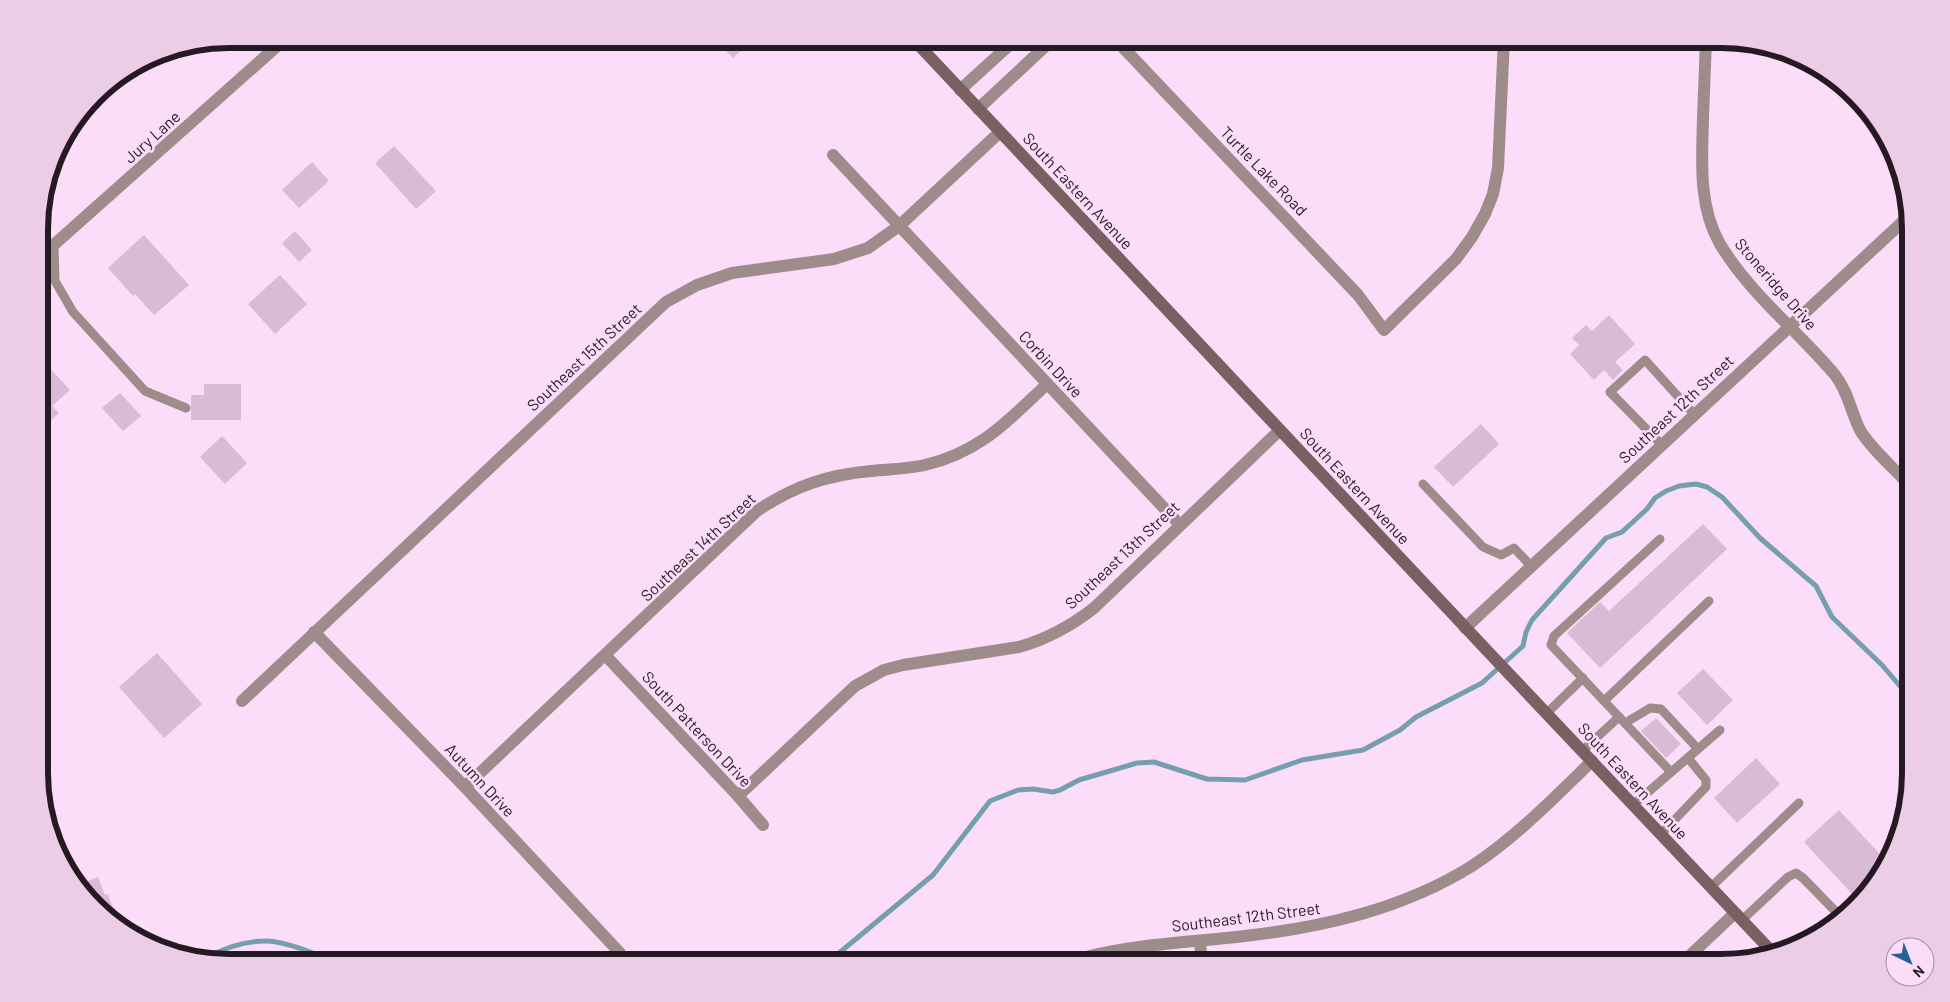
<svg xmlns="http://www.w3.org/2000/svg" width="1950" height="1002" font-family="Barlow,sans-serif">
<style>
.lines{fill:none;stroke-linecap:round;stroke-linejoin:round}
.stream{stroke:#759faf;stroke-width:5}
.building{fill:#dabbd7}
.service{stroke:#9e8c8b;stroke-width:9}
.minor{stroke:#9e8c8b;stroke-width:12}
.secondary{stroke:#7a6060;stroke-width:12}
.labels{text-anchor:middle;stroke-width:5;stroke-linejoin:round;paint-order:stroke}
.street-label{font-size:16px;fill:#251a24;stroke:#fcddf9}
.rim{fill:none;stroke:#251a24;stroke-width:6}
</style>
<rect width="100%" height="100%" fill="#fcddf9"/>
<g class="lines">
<g class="stream">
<path d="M206,958C224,948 244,941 265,941C282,940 320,955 335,963"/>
<polyline points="827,963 933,875 990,801 1018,790 1033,789 1053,792 1060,790 1079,780 1137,763 1154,762 1207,779 1245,780 1302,760 1363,750 1400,730 1416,717 1482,683 1523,646 1526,632 1532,620 1606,538 1622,532 1647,509 1655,498 1666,491 1679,486 1696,484 1707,487 1722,497 1760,538 1816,586 1832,617 1882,665 1911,699"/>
</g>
</g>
<g class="building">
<polygon points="715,39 753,39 733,58"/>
<polygon points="394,146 436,191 416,209 375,163"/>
<polygon points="312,162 329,181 299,208 282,190"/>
<polygon points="295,231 312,250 299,262 282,243"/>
<polygon points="144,235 189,285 154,315 135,294 133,296 108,268"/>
<polygon points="280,275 307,304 275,334 248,304"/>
<polygon points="1609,315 1635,344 1615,362 1623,370 1613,380 1604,370 1594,380 1570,354 1579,345 1572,338 1586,325 1592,331"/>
<polygon points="46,364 70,390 52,406 59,413 40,431 40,370"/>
<polygon points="204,384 241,384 241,420 191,420 191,395 204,395"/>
<polygon points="120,393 141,416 123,431 102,408"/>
<polygon points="1481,424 1499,444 1453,487 1434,467"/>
<polygon points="222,436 247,463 225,484 200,457"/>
<polygon points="1703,524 1727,549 1600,668 1567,633 1600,602 1609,611"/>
<polygon points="157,653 202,704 164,738 119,687"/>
<polygon points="1703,669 1733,700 1707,725 1677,693"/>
<polygon points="1656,718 1681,744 1666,758 1641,731"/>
<polygon points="1756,758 1780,784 1737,823 1714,798"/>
<polygon points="1839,810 1888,863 1854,896 1804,842"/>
<polygon points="98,877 105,895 108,894 118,922 76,886"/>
</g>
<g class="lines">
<g class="service">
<polyline points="54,245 55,281 73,312 145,391 186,408"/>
<polyline points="1661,444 1610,392 1645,360 1694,414"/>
<polyline points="1423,484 1483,547 1501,555 1514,548 1531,566"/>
<polyline points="1660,539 1554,636 1551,645 1604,701 1709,601"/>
<polyline points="1604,701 1671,772"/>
<polyline points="1547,713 1583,678"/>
<polyline points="1625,723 1650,708 1661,709 1698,749"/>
<polyline points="1582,751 1619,717"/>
<polyline points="1633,805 1720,730"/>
<polyline points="1897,823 1899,825"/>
<polyline points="1661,834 1706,787 1706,780 1688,758"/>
<polyline points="1711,887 1799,803"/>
<polyline points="1742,920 1788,877 1796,873 1803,878 1842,918"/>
</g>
<g class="minor">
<polyline points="1115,39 1358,295 1384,330 1456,259 1472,237 1485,214 1493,194 1498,168 1504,39"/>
<path d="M1706,39C1705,65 1704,92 1703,118C1702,160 1698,206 1720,244C1750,294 1798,331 1835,375C1848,391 1851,412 1860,430C1870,448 1896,470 1910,486"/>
<polyline points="960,90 1016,39"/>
<polyline points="978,109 1053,39"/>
<polyline points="833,155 1179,524"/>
<polyline points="39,258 285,39"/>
<polyline points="1465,628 1910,215"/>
<polyline points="314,632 465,787 620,953"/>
<polyline points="606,656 738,796 763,825"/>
<polyline points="242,701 666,302 697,285 732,273 834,259 868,248 899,226 1000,132"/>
<path d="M465,787L757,511C794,486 827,475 871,471C889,469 908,469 925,465C980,452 1008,421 1047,384"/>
<path d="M738,796L855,686L884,670L903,665L1019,647C1047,639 1071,626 1094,608L1280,430"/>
<polyline points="1200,941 1202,963"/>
<path d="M1065,963C1124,944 1185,943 1245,936C1324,927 1403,909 1472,866C1516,837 1554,798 1592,761"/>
<polyline points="1682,963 1735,913"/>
</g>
<polyline class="secondary" points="913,39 1495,659 1775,955"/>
</g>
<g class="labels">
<g class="street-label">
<text transform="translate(152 137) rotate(-42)" y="6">Jury Lane</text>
<text transform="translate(1264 171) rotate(46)" y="6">Turtle Lake Road</text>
<text transform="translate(1078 191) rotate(47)" y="6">South Eastern Avenue</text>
<text transform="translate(1776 284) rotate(49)" y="6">Stoneridge Drive</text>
<text transform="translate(584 357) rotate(-43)" y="6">Southeast 15th Street</text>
<text transform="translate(1051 364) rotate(47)" y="6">Corbin Drive</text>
<text transform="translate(1676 409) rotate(-43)" y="6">Southeast 12th Street</text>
<text transform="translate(1355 486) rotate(47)" y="6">South Eastern Avenue</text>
<text transform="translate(698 547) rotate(-43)" y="6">Southeast 14th Street</text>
<text transform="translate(1122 555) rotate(-43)" y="6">Southeast 13th Street</text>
<text transform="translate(697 729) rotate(47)" y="6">South Patterson Drive</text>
<text transform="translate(480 780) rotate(47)" y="6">Autumn Drive</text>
<text transform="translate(1633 781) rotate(47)" y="6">South Eastern Avenue</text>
<text transform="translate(1246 917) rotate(-7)" y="6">Southeast 12th Street</text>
</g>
</g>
<path d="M0 0H1950V1002H0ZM229 48H1721A181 181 0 0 1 1902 229V773A181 181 0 0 1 1721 954H229A181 181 0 0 1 48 773V229A181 181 0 0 1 229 48Z" fill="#ebcde8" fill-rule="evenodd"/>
<path class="rim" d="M229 48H1721A181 181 0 0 1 1902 229V773A181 181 0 0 1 1721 954H229A181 181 0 0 1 48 773V229A181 181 0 0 1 229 48Z"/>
<g transform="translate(1910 962) rotate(137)"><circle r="24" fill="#fcddf9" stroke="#a68fa4"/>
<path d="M0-4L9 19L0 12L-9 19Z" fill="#236399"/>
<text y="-8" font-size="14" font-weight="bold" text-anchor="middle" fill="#251a24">N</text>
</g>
</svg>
